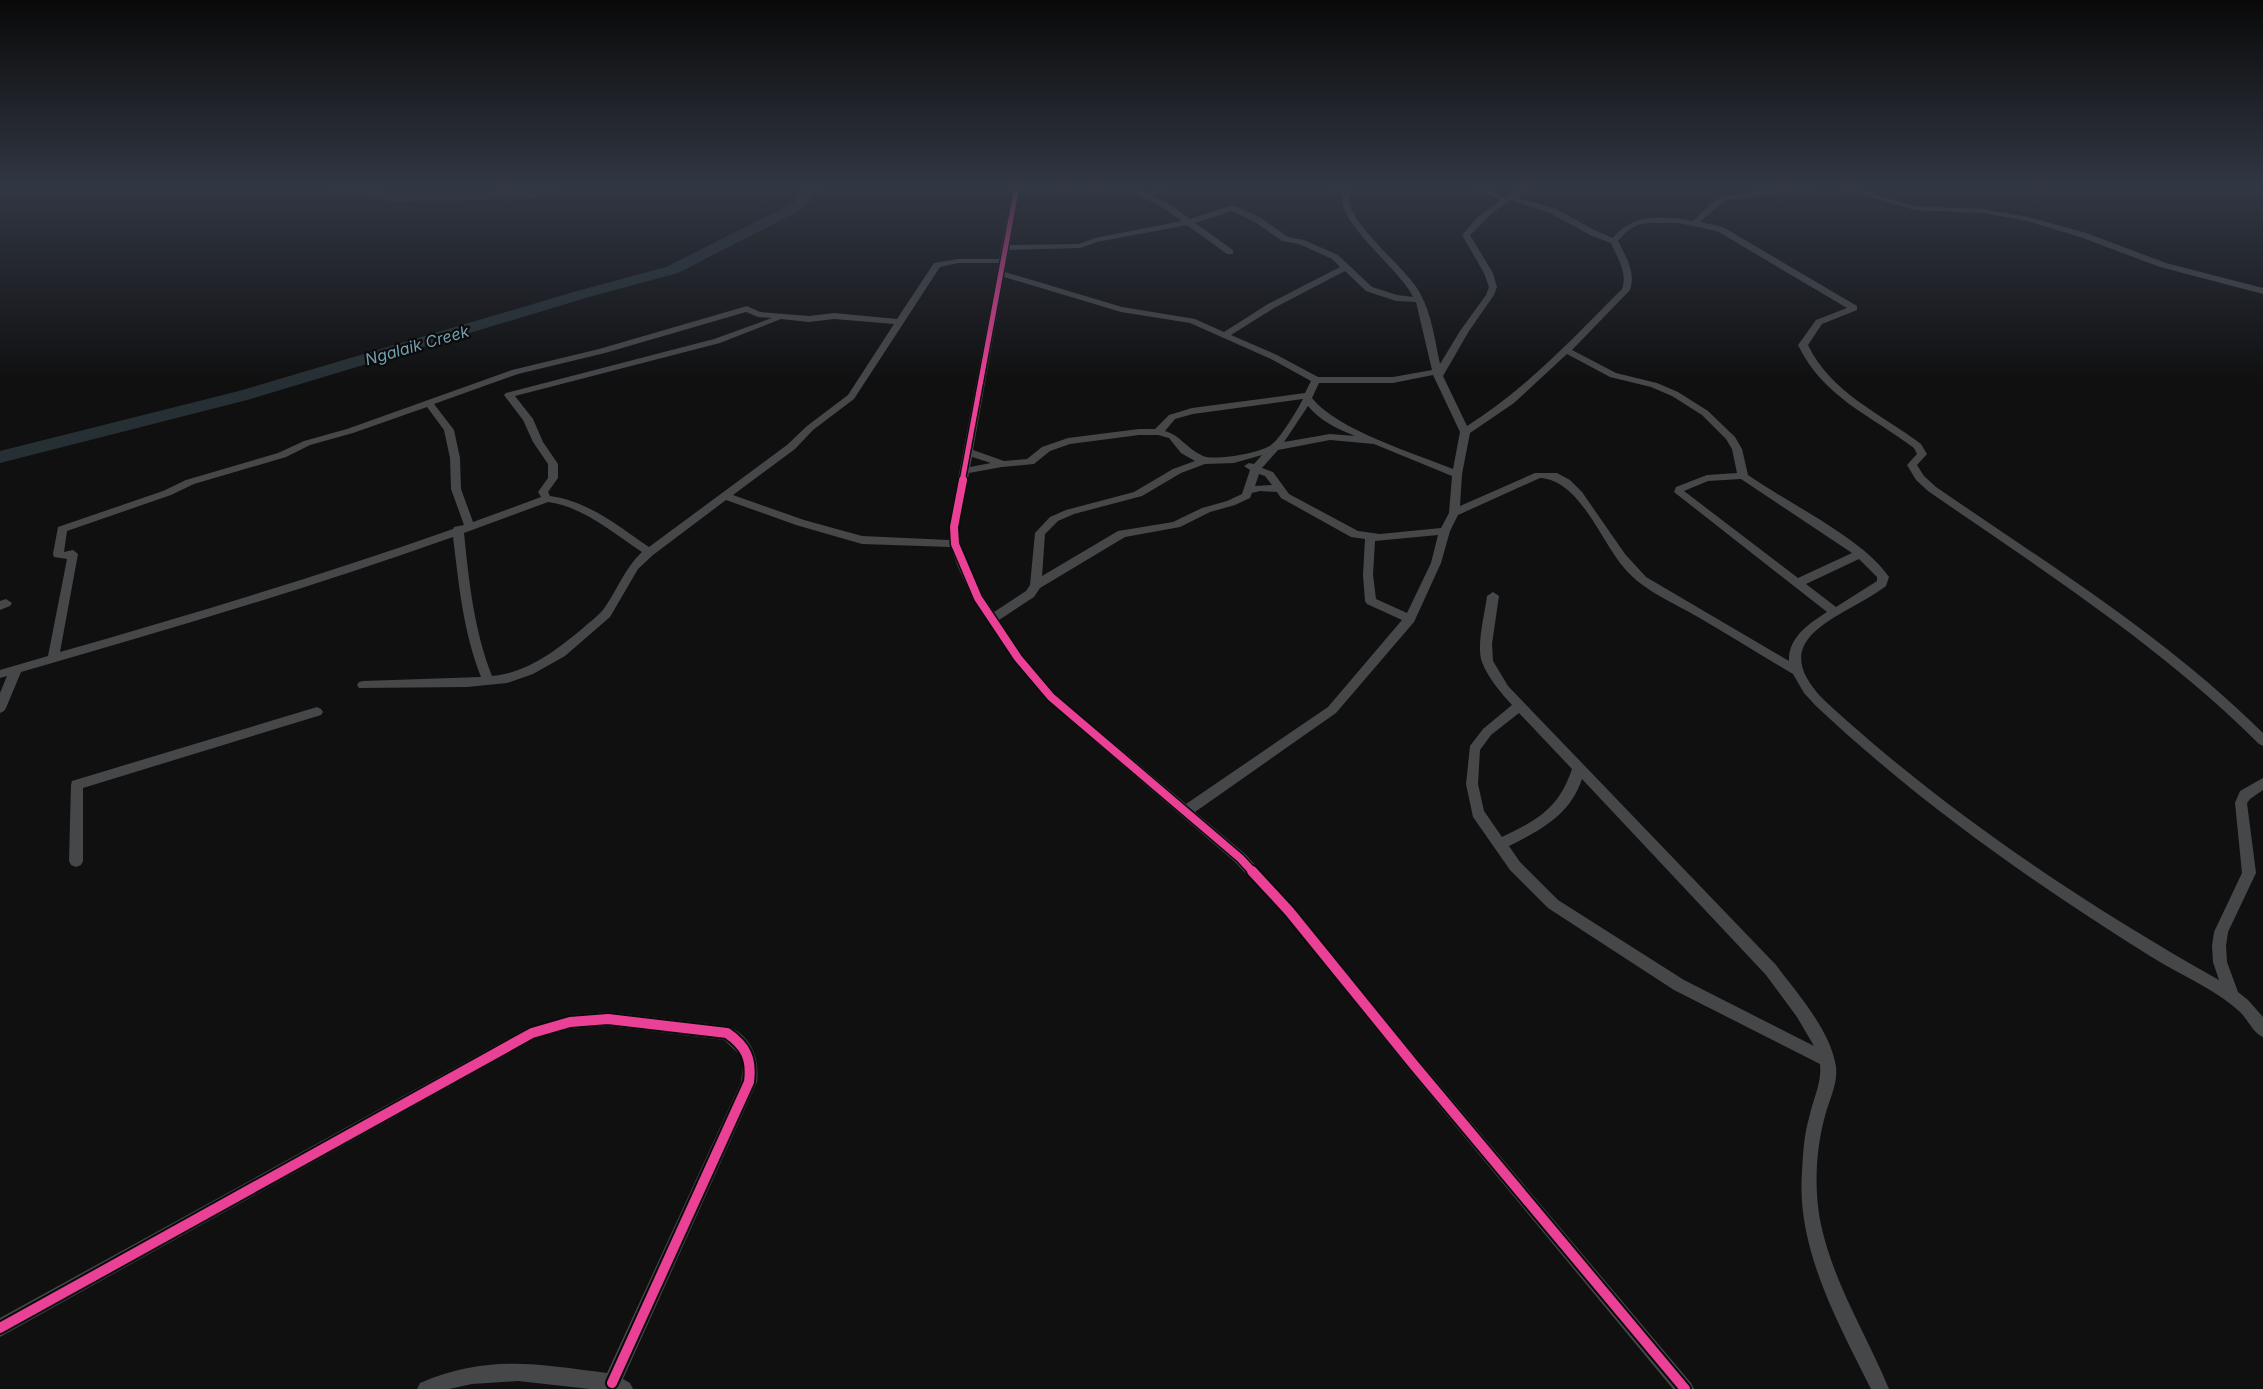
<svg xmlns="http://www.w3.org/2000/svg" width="2263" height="1389" font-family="Inter,sans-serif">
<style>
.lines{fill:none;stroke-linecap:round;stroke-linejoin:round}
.river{fill:#263034;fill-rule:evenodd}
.street{fill:#454749;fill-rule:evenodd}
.cycleway-far2-casing{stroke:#0b0b0c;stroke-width:8}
.cycleway-far1-casing{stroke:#0b0b0c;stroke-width:11}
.cycleway-casing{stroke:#0b0b0c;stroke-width:14}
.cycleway-far2{stroke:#ea4096;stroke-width:5}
.cycleway-far1{stroke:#ea4096;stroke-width:8}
.cycleway{stroke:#ea4096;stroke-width:10}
.labels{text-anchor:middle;stroke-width:4.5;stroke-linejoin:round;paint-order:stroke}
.far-water-label{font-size:16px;font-style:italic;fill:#759fb0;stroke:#0b0b0c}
</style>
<rect width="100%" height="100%" fill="#101011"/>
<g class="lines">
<g class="river">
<polygon points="326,186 357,186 397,194 535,190 543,186 562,186 538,198 397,202 333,190"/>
<polygon points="805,186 819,186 805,208 678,273 589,297 251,399 0,463 0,451 239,391 577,291 666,267 795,202"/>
</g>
<g class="street">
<path d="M1013,186L1138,190L1148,194L1161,186H1170L1154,197L1171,205L1190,219L1229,206H1235L1261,218L1288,237L1304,240L1338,255L1372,287L1397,295L1413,297C1400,269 1337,223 1342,195L1330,186H1339L1344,189L1346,186H1354C1352,190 1349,195 1349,199C1350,226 1406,267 1420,293C1432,315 1435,341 1440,364L1460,331L1486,295L1489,287L1484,273L1462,235L1477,218L1500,200L1468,186H1479L1505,197L1523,186H1533L1516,197L1556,209L1596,231L1613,238C1633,213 1664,216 1693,221L1710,204L1723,196L1799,186H1821L1817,188L1728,200L1716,208L1700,222L1723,227L1857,306V310L1822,324L1808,345C1831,393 1880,413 1921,444L1927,454L1917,465L1924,476L1936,487C2048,564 2166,637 2263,733V746L2259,744C2161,646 2042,570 1928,491L1916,480L1907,465L1917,454L1914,448C1870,415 1823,397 1798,345L1816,320L1847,308L1717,231L1678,223H1648L1637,225L1626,232L1618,241C1626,257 1636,272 1630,290L1572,350L1616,373L1657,383L1678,392L1708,411L1735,437L1742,449L1748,475C1786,502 1864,539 1889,577L1886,586C1844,618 1761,636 1824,700C1942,809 2079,901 2219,980L2213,962L2212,946L2214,932L2242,873L2235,803L2240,791L2263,778V790L2250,799L2247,803L2256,873L2228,932L2226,946L2227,962L2238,992L2248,1000L2263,1017V1037C2253,1033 2247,1018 2239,1011C2230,1003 2220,996 2210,990C2190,978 2169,968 2150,956C2033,883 1917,801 1816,706L1804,693L1793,674C1761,655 1730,636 1698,617C1674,603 1644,591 1625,569C1601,542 1580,480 1540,478L1458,515L1450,531L1441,563L1414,622L1336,713L1195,812L1245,854L1294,907L1419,1060L1691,1383L1694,1389H1673L1409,1070L1284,915L1235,862L1047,700L1014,661L974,601L957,565L951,547L862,544L796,525L726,500L653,555L638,569L610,617L565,656L533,674L507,683L467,687L359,688L357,685L359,682L363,681L481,677C463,631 459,585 453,537C311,588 165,630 21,672L6,708L4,711L0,713V693L7,676L0,678V670L48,656L67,559L54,557L53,554L58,527L163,491L186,480L278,453L304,441L347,429L512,370L599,349L747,306L760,312L809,316L834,313L897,319L934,263L958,259H999ZM1020,189L1136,194L1165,209L1182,221L1095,238L1079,244L1010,245ZM1510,200L1550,213L1590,235L1611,243C1617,258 1628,272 1622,289C1573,338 1526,389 1467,426L1443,376L1469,331L1494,295L1497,287L1493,273L1470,235L1490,215ZM1232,211L1255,222L1282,241L1299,244L1332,259L1340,267L1268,304L1224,332L1195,319L1122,307L1005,272L1009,250L1080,248L1097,242L1187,225L1227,254H1233V250L1195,223ZM958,263H999L949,527V540L862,536L804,520L733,495L795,449L813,430L854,399L940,267ZM1345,271L1366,291L1396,301L1416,302L1432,370L1393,377H1318L1277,355L1231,335L1274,308ZM1004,277L1121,312L1190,323L1271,359L1311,381L1305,393L1192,408L1169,415L1155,429H1139L1068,438L1042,447L1027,459L1004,461L973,450ZM746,312L758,317L772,318L714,339L506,393L504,395L523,420L533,442L548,464V478L538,492L541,497L473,522L461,489L460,458L454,430L434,404L518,374L605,353ZM781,319L809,322L834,319L894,324L848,395L807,426L787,445L649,547C618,526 588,501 550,496L548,492L558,478V464L543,442L533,419L515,396L720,343ZM1567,354L1610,377L1651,387L1672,396L1702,415L1726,439L1732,449L1737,473L1707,475L1676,487L1674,492L1827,612C1810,623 1788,637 1789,661L1646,577L1625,554L1582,492L1570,480L1557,473H1535L1460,506L1462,474L1470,433L1514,403ZM1433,375L1460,432L1453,469C1414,453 1337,430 1312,398L1319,383H1393ZM1303,399C1298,409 1280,439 1271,445C1261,453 1214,461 1203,456C1187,449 1180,435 1165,431L1175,419L1193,414ZM1308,406C1320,421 1338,429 1355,436L1330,434L1284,442ZM427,407L444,430L450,458L451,489L464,525L454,527L453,529C323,575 192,614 60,652L78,554L73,550L64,552L67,531L171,495L194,484L286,457L310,445L353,433ZM1139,435H1158L1169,438L1181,453L1195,461L1173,469L1134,492L1066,510L1050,517L1035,533L1030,585L1026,591L994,612C978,589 960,559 959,530C959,512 966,491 969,473L1002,467L1034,464L1050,451L1070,444ZM1330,440L1374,444L1452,476L1449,513L1441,528L1380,534L1358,531L1289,494L1273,472L1262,468L1278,450ZM1262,455L1254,464L1249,463L1244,466L1250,470L1242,494L1227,501L1202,508L1173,522L1118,531L1042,576L1045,534L1058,521L1074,514L1142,496L1181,473L1205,464L1234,463ZM972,457L991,463L970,467ZM1259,474L1265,476L1272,485L1255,486ZM1741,479L1852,553L1798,578L1684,491L1708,481ZM1260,491L1277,492L1281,498L1351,537L1365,539L1363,575L1365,601L1367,604L1402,620L1328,707L1186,804L1055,694L1022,655L999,620L1034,597L1040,588L1125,537L1180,527L1210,512L1235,505L1250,498L1252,493ZM548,502C584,507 613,533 642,552C624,569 617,591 603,610C597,617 588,623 582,629C555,651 527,673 492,676C474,630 469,582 464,533ZM1438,535L1431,563L1407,613L1376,599L1373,575L1375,541ZM1859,559L1877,577V581L1836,607L1806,584Z"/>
<polygon points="1833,186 1846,186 1914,206 1983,209 2028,217 2086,233 2166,263 2263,288 2263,294 2160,267 2080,237 2027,221 1983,213 1914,210"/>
<path d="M1493,592L1499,596L1492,644L1493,661L1508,686L1776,965C1797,993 1831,1031 1836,1067C1838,1084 1829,1100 1825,1116C1816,1148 1814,1187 1820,1220C1832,1281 1866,1333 1889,1389H1871C1838,1323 1796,1248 1802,1172C1803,1154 1804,1135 1809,1118C1813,1099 1822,1083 1820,1064L1674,990L1548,908L1510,870L1473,817L1466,784L1470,746L1483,729L1512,705C1501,693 1488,678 1482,662C1476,646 1485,613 1487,596ZM1519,713L1572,769C1559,808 1538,820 1502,837L1484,811L1478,784L1480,750L1491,735ZM1582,779L1766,975L1797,1017L1814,1046L1684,980L1558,900L1520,862L1509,846C1541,830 1570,815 1582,779Z"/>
<polygon points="6,599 12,603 10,606 0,610 0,601"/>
<polygon points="317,707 321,709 323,712 321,715 83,788 83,861 81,865 76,867 71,865 69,861 71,785 72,781"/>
<path d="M608,1012L727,1026C751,1035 760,1058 757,1082L623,1379L630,1383L633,1389H590L518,1381L472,1384L449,1389H417L420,1383C488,1354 536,1364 607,1373L741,1082L743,1066L741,1056L724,1040L608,1026L570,1029L535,1039L0,1337V1318L527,1028L570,1015Z"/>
</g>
<g class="cycleway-far2-casing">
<polyline id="cycleway-far2" points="962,482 1017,186"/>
</g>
<g class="cycleway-far1-casing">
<polyline id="cycleway-far1" points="963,480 954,527 955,544 978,598 1018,658 1051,697 1240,858 1253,872"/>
</g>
<g class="cycleway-casing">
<g id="cycleway">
<polyline points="1252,871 1289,911 1414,1065 1685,1389"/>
<path d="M0,1328L532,1033L570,1022L608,1019L727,1033C746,1046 752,1059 749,1082L612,1383"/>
</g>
</g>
<use href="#cycleway-far2" class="cycleway-far2"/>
<use href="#cycleway-far1" class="cycleway-far1"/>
<use href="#cycleway" class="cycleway"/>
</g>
<linearGradient id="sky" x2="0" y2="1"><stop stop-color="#090909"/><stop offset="0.49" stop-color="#313743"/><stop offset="1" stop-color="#313743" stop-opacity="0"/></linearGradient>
<rect width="2263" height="381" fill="url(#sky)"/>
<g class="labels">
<g class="far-water-label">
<text transform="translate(417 345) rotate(-16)" y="6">Ngalaik Creek</text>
</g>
</g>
</svg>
